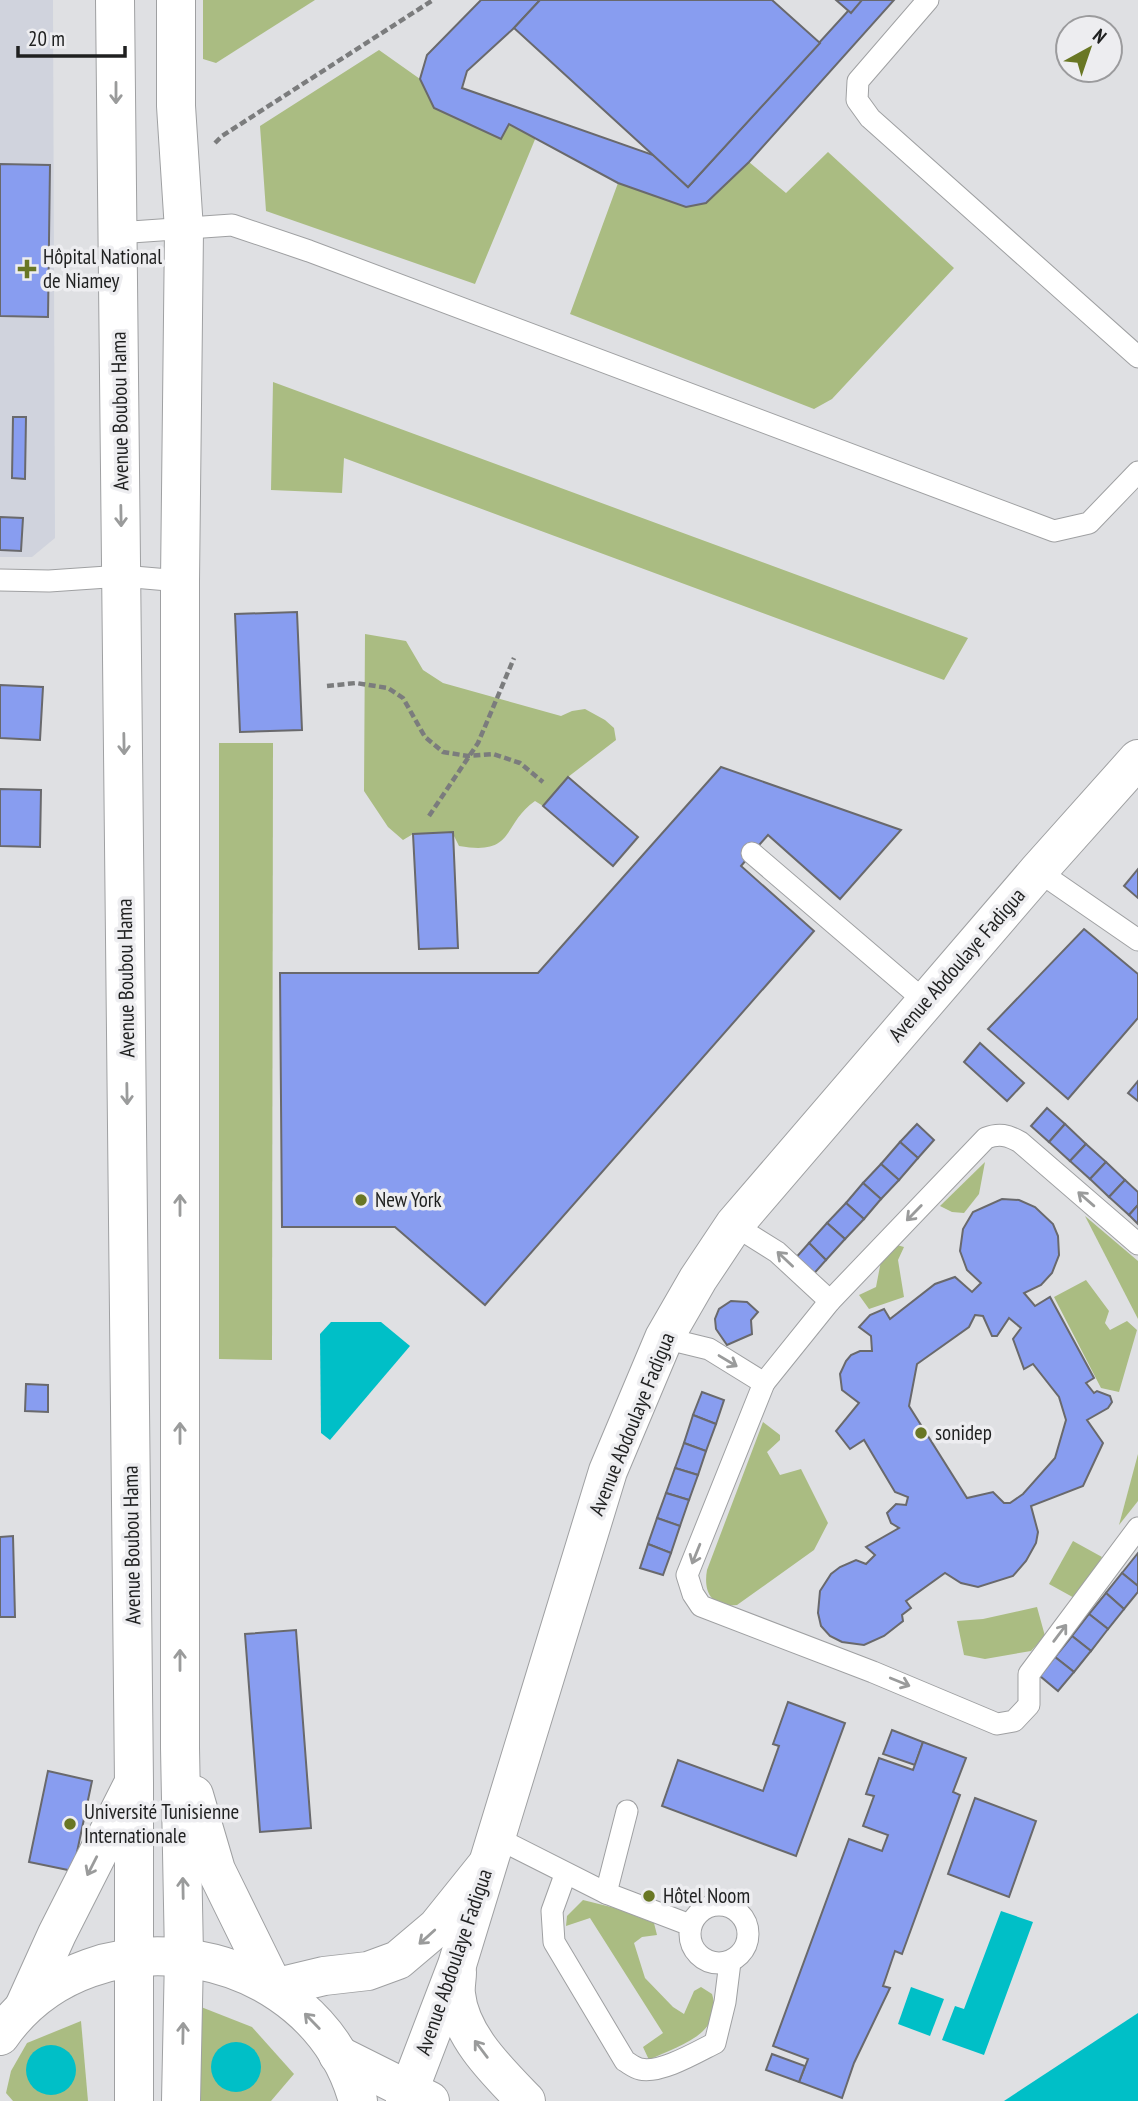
<svg xmlns="http://www.w3.org/2000/svg" width="1138" height="2101" font-family="'PT Sans Narrow',sans-serif">
<style>
.built{fill:#d0d3dd}
.green{fill:#aabc82}
.water{fill:#00bfc7}
.building{fill:#889df0;stroke:#69696c;stroke-width:2;fill-rule:evenodd}
.lines{fill:none;stroke-linecap:round;stroke-linejoin:round}
.service-casing{stroke:#9fa0a2;stroke-width:23}
.minor-casing{stroke:#9fa0a2;stroke-width:40}
.tertiary-casing{stroke:#9fa0a2;stroke-width:40}
.primary-casing{stroke:#9fa0a2;stroke-width:40}
.path{stroke:#7b7c7d;stroke-width:4.5;stroke-dasharray:7 3.5;stroke-linecap:butt}
.service{stroke:#fff;stroke-width:21}
.minor{stroke:#fff;stroke-width:38}
.tertiary{stroke:#fff;stroke-width:38}
.primary{stroke:#fff;stroke-width:38}
.oneway{stroke:#9a9b9b}
.poi-dot{fill:#697724;stroke:#ededf0;stroke-width:2.5}
.labels{text-anchor:middle;stroke-width:7;stroke-linejoin:round;paint-order:stroke}
.poi-label{font-size:21px;fill:#1f2020;stroke:#ededf0;text-anchor:start}
.street-label{font-size:21px;fill:#1f2020;stroke:#ededf0}
</style>
<rect width="100%" height="100%" fill="#dfe0e3"/>
<polygon class="built" points="0,0 53,0 55,538 32,557 0,557"/>
<g class="green">
<polygon points="203,0 315,0 216,63 203,59"/>
<polygon points="379,50 420,79 434,108 501,139 509,124 536,137 475,284 266,211 260,126"/>
<polygon points="828,152 954,268 832,399 814,409 570,314 618,183 686,207 706,203 749,162 786,193"/>
<polygon points="273,382 968,638 944,680 344,458 342,493 271,490"/>
<path d="M365,634L406,641L423,670L443,683L561,716L572,711L585,709L605,720L614,728L616,740L568,777L543,806L535,801C501,825 516,856 459,846L452,832L413,834L403,840L388,827L364,791Z"/>
<polygon points="219,743 273,743 272,1360 219,1359"/>
<polygon points="985,1162 979,1194 964,1213 952,1212 940,1206"/>
<polygon points="1085,1216 1138,1261 1138,1319"/>
<polygon points="897,1245 904,1247 898,1260 904,1297 869,1309 859,1295 876,1287 881,1261"/>
<polygon points="1086,1280 1109,1311 1105,1323 1110,1330 1127,1321 1137,1330 1119,1392 1101,1388 1054,1297"/>
<path d="M763,1422L780,1435V1440L767,1452L780,1475L801,1469L828,1523L814,1550L737,1605C712,1608 703,1593 707,1570Z"/>
<polygon points="1138,1454 1138,1501 1119,1525"/>
<polygon points="1073,1541 1102,1557 1078,1600 1049,1584"/>
<polygon points="1037,1607 1045,1636 1031,1651 985,1659 964,1655 957,1621 983,1619"/>
<path d="M583,1900L615,1908L654,1923L657,1935L642,1937L634,1943L645,1978L673,2007L684,2014L694,1991L701,1987L712,1994C725,2035 676,2046 649,2060L643,2047L663,2033L590,1918L566,1926L567,1916Z"/>
<polygon points="196,2005 252,2027 294,2074 271,2101 197,2101"/>
<polygon points="81,2021 88,2101 13,2101 6,2093 11,2071 27,2043"/>
</g>
<g class="water">
<polygon points="331,1322 381,1322 410,1346 330,1440 321,1433 320,1334"/>
<polygon points="1001,1911 1033,1922 984,2055 942,2040 955,2006 964,2009"/>
<polygon points="911,1987 944,1999 930,2036 898,2024"/>
<polygon points="1138,2013 1138,2101 1004,2101"/>
<circle cx="236" cy="2067" r="25"/>
<circle cx="51" cy="2070" r="25"/>
</g>
<g class="building">
<polygon points="481,0 540,0 514,28 467,71 462,88 656,156 688,187 858,0 894,0 749,162 706,203 686,207 618,183 509,124 501,139 434,108 420,79 427,55"/>
<polygon points="540,0 772,0 820,43 688,187 514,28"/>
<polygon points="836,0 862,0 851,13"/>
<polygon points="0,164 50,165 48,317 0,316"/>
<polygon points="13,417 26,417 25,479 12,478"/>
<polygon points="0,517 23,518 21,551 0,550"/>
<polygon points="297,612 302,730 240,732 235,614"/>
<polygon points="0,685 43,687 40,740 0,738"/>
<polygon points="721,767 901,830 840,899 768,835 752,853 741,866 814,931 485,1305 395,1227 282,1227 280,973 538,973"/>
<polygon points="568,777 638,837 613,866 543,806"/>
<polygon points="0,789 41,790 40,847 0,846"/>
<polygon points="453,832 458,948 419,949 413,834"/>
<polygon points="1138,869 1138,898 1124,886"/>
<polygon points="1084,929 1138,974 1138,1018 1068,1099 988,1029"/>
<polygon points="980,1043 1024,1083 1007,1101 964,1062"/>
<polygon points="1138,1081 1138,1101 1128,1093"/>
<polygon points="1047,1108 1065,1124 1049,1142 1031,1126"/>
<polygon points="917,1124 934,1140 918,1158 900,1142"/>
<polygon points="1065,1124 1086,1144 1070,1161 1049,1142"/>
<polygon points="900,1142 918,1158 899,1180 881,1164"/>
<polygon points="1086,1144 1106,1162 1090,1179 1070,1161"/>
<polygon points="1106,1162 1125,1180 1109,1197 1090,1179"/>
<polygon points="881,1164 899,1180 881,1199 863,1183"/>
<polygon points="1125,1180 1138,1192 1138,1205 1129,1215 1109,1197"/>
<polygon points="863,1183 881,1199 864,1219 846,1203"/>
<path d="M1002,1199L1019,1200L1035,1207L1053,1224L1058,1236L1059,1255L1052,1273L1041,1285L1024,1293L1035,1306L1050,1297L1094,1378L1086,1383L1094,1393L1097,1391L1110,1396L1112,1402L1108,1408L1087,1420L1103,1443L1083,1486L1031,1506L1038,1532L1036,1543L1026,1561L1013,1576L978,1587L961,1583L945,1573L906,1601L911,1608L902,1615L903,1621L884,1636L864,1645L842,1642L830,1636L821,1626L818,1613L820,1591L831,1574L840,1567L856,1560L866,1564L875,1555L866,1547L899,1528L891,1523L887,1513L896,1504L906,1505L908,1497L895,1492L864,1440L850,1449L836,1431L859,1403L842,1390L840,1374L846,1361L851,1355L860,1351H872L871,1336L859,1327L870,1315L884,1309L890,1319L935,1284L955,1277L972,1292L981,1283L967,1270L960,1251L963,1229L973,1212ZM975,1315L983,1316L992,1336H997L1009,1318L1021,1328L1013,1339L1024,1369L1033,1364L1059,1397L1066,1420L1055,1458L1023,1494L1010,1503H1004L993,1492L967,1498L909,1406L917,1364L969,1327Z"/>
<polygon points="846,1203 864,1219 845,1239 827,1223"/>
<polygon points="1138,1205 1138,1224 1129,1215"/>
<polygon points="827,1223 845,1239 826,1260 809,1243"/>
<polygon points="809,1243 826,1260 810,1278 793,1261"/>
<polygon points="731,1301 747,1302 758,1312 751,1320 752,1334 727,1345 716,1329 715,1319 719,1309"/>
<polygon points="26,1384 48,1385 48,1412 25,1411"/>
<polygon points="702,1392 724,1400 716,1424 693,1415"/>
<polygon points="693,1415 716,1424 706,1451 684,1443"/>
<polygon points="684,1443 706,1451 698,1475 675,1468"/>
<polygon points="675,1468 698,1475 689,1500 666,1493"/>
<polygon points="666,1493 689,1500 680,1526 657,1518"/>
<polygon points="657,1518 680,1526 671,1553 648,1544"/>
<polygon points="13,1536 15,1617 0,1617 0,1537"/>
<polygon points="648,1544 671,1553 663,1575 640,1568"/>
<polygon points="1138,1553 1138,1586 1122,1573"/>
<polygon points="1122,1573 1138,1586 1138,1592 1124,1609 1106,1593"/>
<polygon points="1106,1593 1124,1609 1108,1629 1089,1614"/>
<polygon points="1089,1614 1108,1629 1091,1651 1072,1636"/>
<polygon points="296,1630 311,1828 260,1832 245,1634"/>
<polygon points="1072,1636 1091,1651 1074,1672 1055,1657"/>
<polygon points="1055,1657 1074,1672 1058,1691 1040,1676"/>
<polygon points="788,1702 845,1723 796,1856 662,1806 678,1760 763,1791 779,1746 773,1744"/>
<polygon points="892,1730 923,1742 915,1765 883,1754"/>
<polygon points="923,1742 966,1758 953,1792 960,1795 902,1954 895,1951 883,1986 890,1988 854,2063 842,2098 799,2082 808,2059 773,2046 849,1839 882,1851 888,1835 863,1826 874,1796 866,1794 879,1758 913,1770"/>
<polygon points="48,1771 92,1781 73,1871 29,1862"/>
<polygon points="975,1798 1036,1821 1009,1897 948,1874"/>
<polygon points="772,2054 805,2066 799,2082 766,2070"/>
</g>
<g class="lines">
<g class="service-casing">
<g id="service">
<polyline points="928,0 858,81 857,100 870,118 1138,357"/>
<polyline points="117,233 232,225 309,251 1054,531 1089,523 1138,472"/>
<polyline points="0,580 49,581 122,576 180,581"/>
<polyline points="752,853 926,1002"/>
<polyline points="1038,871 1138,940"/>
<polyline points="734,1225 777,1252 830,1301"/>
<polyline points="664,1338 709,1349 764,1383 687,1575 693,1594 701,1606 873,1672 997,1724 1014,1721 1029,1705 1029,1674 1138,1528"/>
<path d="M764,1383L830,1301L986,1138C999,1133 1008,1135 1020,1142L1138,1244"/>
<polyline points="495,1837 606,1893 690,1925"/>
<path d="M565,1875L552,1911L554,1942L625,2061C630,2064 635,2068 640,2069C660,2074 697,2052 715,2043L725,2002L730,1962"/>
<polyline points="606,1893 627,1811"/>
<circle cx="719" cy="1934" r="29"/>
</g>
</g>
<g class="minor-casing">
<polyline id="minor" points="338,2055 430,2101"/>
</g>
<g class="tertiary-casing">
<g id="tertiary">
<path d="M457,1972C457,1979 455,1987 456,1994C460,2036 498,2072 526,2101"/>
<polyline points="405,2101 457,1965 608,1471 664,1338 698,1279 734,1225 1038,871 1138,759"/>
</g>
</g>
<g class="primary-casing">
<g id="primary">
<polyline points="115,0 134,1783 134,2101"/>
<polyline points="176,0 176,106 184,230 180,581 180,1748 184,1956 181,2101"/>
<polyline points="194,1795 216,1870 274,1988 324,1976 368,1971 398,1960 437,1927 486,1866"/>
<polyline points="24,2007 57,1934 131,1788"/>
<path d="M0,2036C93,1903 316,1945 358,2101"/>
</g>
</g>
<g class="path">
<polyline points="215,143 222,136 433,0"/>
<polyline points="327,686 356,683 388,688 403,698 425,737 443,752 468,756 493,754 520,763 543,782"/>
<polyline points="429,816 478,743 514,658"/>
</g>
<use href="#service" class="service"/>
<use href="#minor" class="minor"/>
<use href="#tertiary" class="tertiary"/>
<use href="#primary" class="primary"/>
</g>
<defs><path id="oneway-shaft" d="M-6 0H5M1.5-3L5.5 0L1.5 3" fill="none" stroke-width="1.6" stroke-linecap="round" stroke-linejoin="round" transform="scale(1.75)"/></defs>
<g class="oneway">
<use href="#oneway-shaft" transform="translate(116 93) rotate(90)"/>
<use href="#oneway-shaft" transform="translate(121 516) rotate(89)"/>
<use href="#oneway-shaft" transform="translate(124 744) rotate(89)"/>
<use href="#oneway-shaft" transform="translate(127 1094) rotate(89)"/>
<use href="#oneway-shaft" transform="translate(1086 1199) rotate(-139)"/>
<use href="#oneway-shaft" transform="translate(180 1205) rotate(-90)"/>
<use href="#oneway-shaft" transform="translate(914 1213) rotate(134)"/>
<use href="#oneway-shaft" transform="translate(785 1259) rotate(-137)"/>
<use href="#oneway-shaft" transform="translate(728 1361) rotate(31)"/>
<use href="#oneway-shaft" transform="translate(180 1433) rotate(-90)"/>
<use href="#oneway-shaft" transform="translate(696 1554) rotate(112)"/>
<use href="#oneway-shaft" transform="translate(1060 1633) rotate(-53)"/>
<use href="#oneway-shaft" transform="translate(180 1660) rotate(-90)"/>
<use href="#oneway-shaft" transform="translate(900 1682) rotate(22)"/>
<use href="#oneway-shaft" transform="translate(92 1866) rotate(117)"/>
<use href="#oneway-shaft" transform="translate(183 1888) rotate(-91)"/>
<use href="#oneway-shaft" transform="translate(427 1937) rotate(138)"/>
<use href="#oneway-shaft" transform="translate(312 2021) rotate(-134)"/>
<use href="#oneway-shaft" transform="translate(183 2033) rotate(-89)"/>
<use href="#oneway-shaft" transform="translate(481 2049) rotate(-127)"/>
</g>
<g class="poi-dot">
<path d="M23.5 258.5h7v7h7v7h-7v7h-7v-7h-7v-7h7z"/>
<circle cx="361" cy="1200" r="7"/>
<circle cx="921" cy="1433" r="7"/>
<circle cx="70" cy="1824" r="7"/>
<circle cx="649" cy="1896" r="7"/>
</g>
<g class="labels">
<g class="poi-label">
<text x="43" y="264">Hôpital National<tspan x="43" dy="24">de Niamey</tspan></text>
<text x="375" y="1207">New York</text>
<text x="935" y="1440">sonidep</text>
<text x="84" y="1819">Université Tunisienne<tspan x="84" dy="24">Internationale</tspan></text>
<text x="663" y="1903">Hôtel Noom</text>
</g>
<g class="street-label">
<text transform="translate(120 411) rotate(-91)" y="7">Avenue Boubou Hama</text>
<text transform="translate(957 965) rotate(-49)" y="7">Avenue Abdoulaye Fadigua</text>
<text transform="translate(126 978) rotate(-91)" y="7">Avenue Boubou Hama</text>
<text transform="translate(632 1424) rotate(-68)" y="7">Avenue Abdoulaye Fadigua</text>
<text transform="translate(132 1545) rotate(-91)" y="7">Avenue Boubou Hama</text>
<text transform="translate(454 1962) rotate(-71)" y="7">Avenue Abdoulaye Fadigua</text>
</g>
</g>
<g transform="translate(1089 49) rotate(40)"><circle r="33" fill="#ededf0" stroke="#9b9b9d" stroke-width="2"/>
<path d="M0-5L12 26L0 18L-12 26Z" fill="#697724"/>
<text y="-10" font-size="19" font-weight="bold" text-anchor="middle" fill="#1f2020">N</text>
</g>
<path d="M18 46v10h107v-10" fill="none" stroke="#1f2020" stroke-width="3.5"/>
<text x="28" y="46" font-size="21" fill="#1f2020" stroke="#ededf0" stroke-width="5" paint-order="stroke">20 m</text>
</svg>
